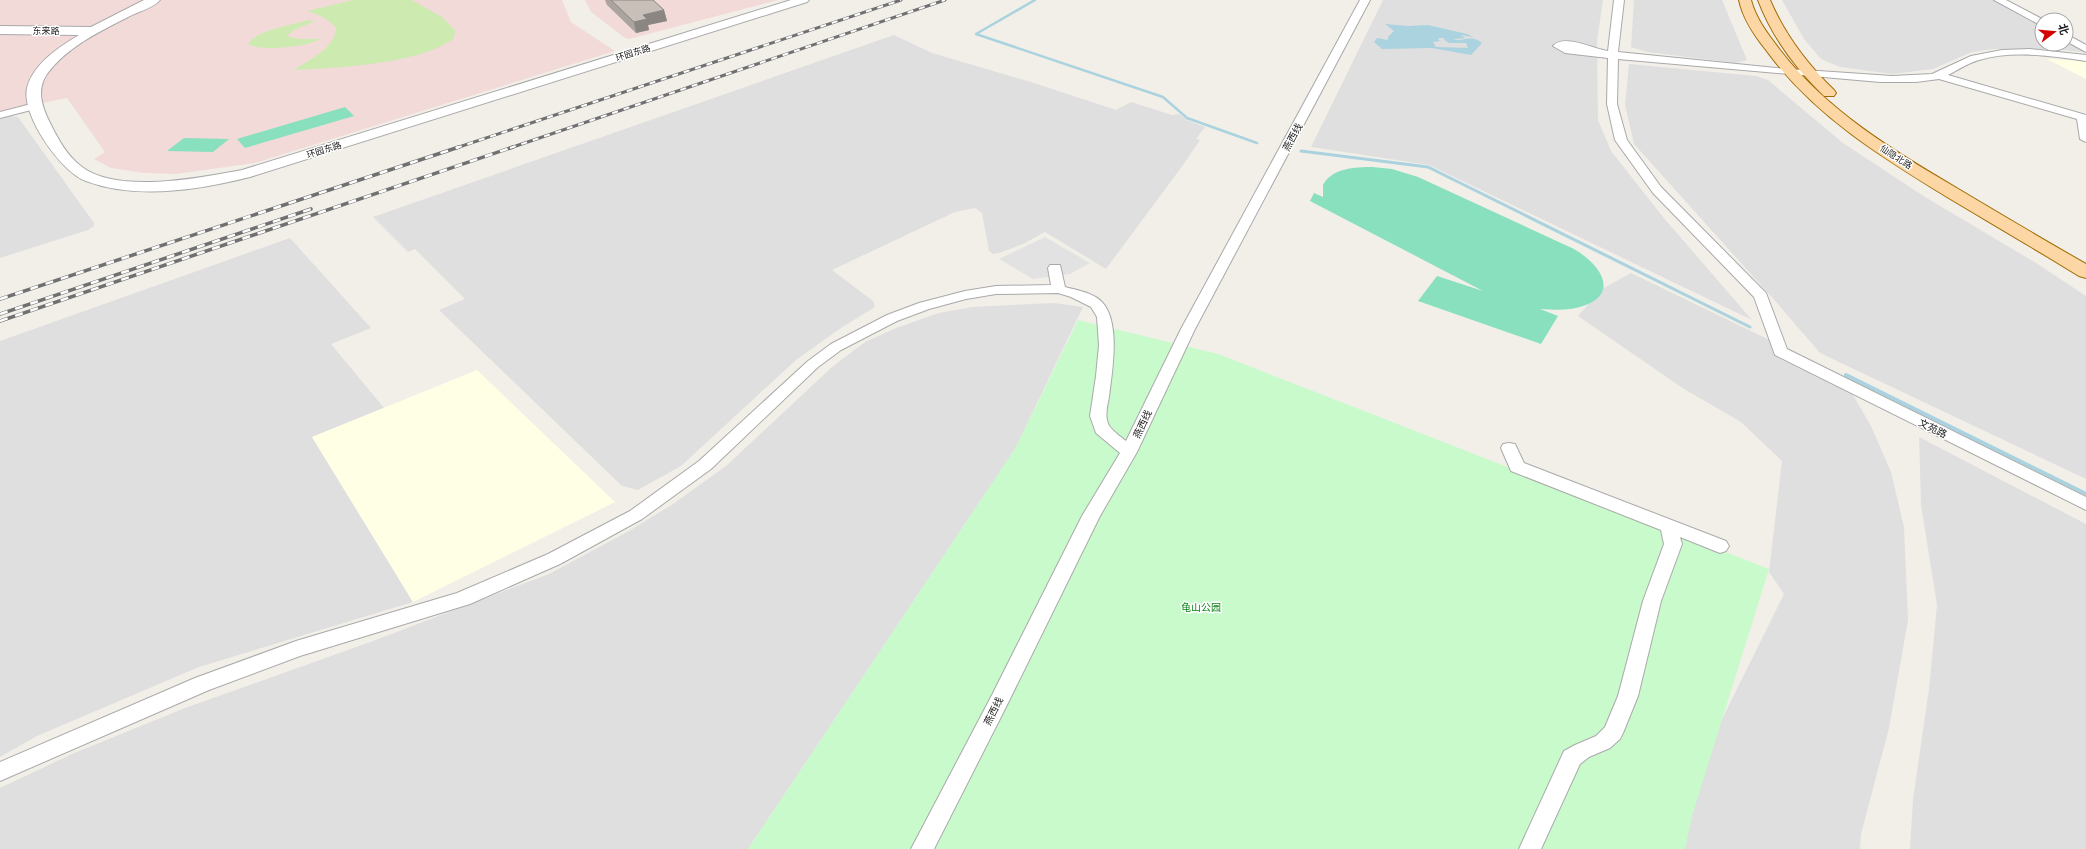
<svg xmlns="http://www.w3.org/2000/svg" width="2086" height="849" font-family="'Archivo Narrow','Noto Sans SC',sans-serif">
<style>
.residential{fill:#e0dfdf}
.commercial{fill:#f2dad9}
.education{fill:#ffffe5}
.grass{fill:#cdebb0}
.park{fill:#c8facc}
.pitch{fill:#88e0be}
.parking{fill:#e2e2e2}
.water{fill:#aad3df;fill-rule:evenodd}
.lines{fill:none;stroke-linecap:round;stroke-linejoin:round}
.stream-far2{stroke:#aad3df;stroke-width:2.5}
.stream-far1{stroke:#aad3df;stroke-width:3}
.stream{stroke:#aad3df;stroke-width:4}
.minor-casing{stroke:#a9a9a9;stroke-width:2}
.tertiary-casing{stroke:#a9a9a9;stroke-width:2}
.primary-casing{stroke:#a06b00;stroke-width:2}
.minor{fill:#fff;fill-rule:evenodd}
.tertiary{fill:#fff;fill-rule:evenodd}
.primary{fill:#fcd6a4;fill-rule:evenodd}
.rail-far1-casing{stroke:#707070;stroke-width:3}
.rail-casing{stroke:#707070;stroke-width:3.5}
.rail-far1{stroke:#fff;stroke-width:2;stroke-dasharray:6;stroke-linecap:butt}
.rail{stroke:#fff;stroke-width:2.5;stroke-dasharray:8;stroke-linecap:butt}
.wall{fill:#aba49e}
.shaded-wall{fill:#8b8681}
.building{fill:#c7bfb8;stroke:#8b8681}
.labels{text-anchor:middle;stroke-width:3;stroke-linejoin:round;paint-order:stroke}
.far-street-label{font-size:9px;fill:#222;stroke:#fff}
.street-label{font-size:10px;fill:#222;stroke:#fff}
.park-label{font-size:10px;fill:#0c8416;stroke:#fff}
</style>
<rect width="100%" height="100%" fill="#f2efe9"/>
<g class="residential">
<polygon points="1383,0 1603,0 1597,41 1598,120 1611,151 1663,217 1752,320 1429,165 1311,147"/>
<polygon points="1634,0 1722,0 1747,60 1736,63 1647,52 1631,47"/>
<polygon points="1782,0 2000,0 2042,24 2042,44 2066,44 2066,38 2086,50 2081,52 2054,49 1995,49 1972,52 1933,69 1892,74 1840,67 1821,59 1804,39"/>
<polygon points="894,35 932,53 1031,82 1116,110 1131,102 1172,115 1179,114 1187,120 1205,127 1196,139 1200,140 1183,165 1106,269 1045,232 1023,244 999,253 993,254 989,251 982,213 975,208 955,212 832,270 873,301 875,307 841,328 796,360 681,466 638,490 622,486 439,310 465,299 415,249 408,252 373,217"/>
<polygon points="1629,64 1756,76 1768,80 1843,143 1925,197 2036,263 2086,296 2086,479 1820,353 1777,303 1634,144 1625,105"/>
<polygon points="10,116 18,117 94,223 94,226 88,230 0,258 0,119"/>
<polygon points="290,238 371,328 331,344 384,408 312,437 413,602 199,667 37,736 0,757 0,341"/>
<polygon points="1631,273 1805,357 1846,383 1871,426 1891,472 1904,527 1908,620 1889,728 1861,834 1860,849 1679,849 1681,802 1784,594 1769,572 1782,461 1741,422 1684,389 1578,316 1602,289"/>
<polygon points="1054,303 1083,307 1015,449 748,849 0,849 0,788 72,754 185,708 373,641 549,574 629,531 673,504 726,466 832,367 865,342 896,328 939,313 972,307"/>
<polygon points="1919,437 2086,524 2086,849 1910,849 1913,799 1929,689 1937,605 1921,505"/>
</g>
<g class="commercial">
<polygon points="0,0 562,0 571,22 615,51 255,163 176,174 144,173 111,168 94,159 105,152 67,98 0,112"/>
<polygon points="585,0 778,0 629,39 625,38 591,12"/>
</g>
<g class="education">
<polygon points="2047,59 2086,61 2086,79"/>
<polygon points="477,370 615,502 413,602 312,437"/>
</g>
<g class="grass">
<path d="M353,0H412L442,17L455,30L454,38C422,64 336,68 294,70C309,60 336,47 336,28C328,18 319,15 307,11Z"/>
<path d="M308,20L315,21L296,29L286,36L299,39H320C308,47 260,52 248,44C256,30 293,25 308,20Z"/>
</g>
<polygon class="park" points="1078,320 1218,354 1769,569 1692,816 1685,849 748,849 1015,449"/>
<g class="pitch">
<polygon points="345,107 354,116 245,148 237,139"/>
<polygon points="184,138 229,139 213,152 167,151"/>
<path d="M1372,167L1392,169L1418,177L1574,249C1595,261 1622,290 1586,305C1571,311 1556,310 1540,309L1558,316L1541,344L1418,301L1437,276L1483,291L1310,201L1314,193L1323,197V185C1332,168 1355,167 1372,167Z"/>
</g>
<polygon class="parking" points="1045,237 1090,263 1070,274 1033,279 999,259"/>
<path class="water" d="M1385,24L1408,26L1428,25L1467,34L1473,37L1461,35L1465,38L1454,39L1456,40C1467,40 1472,35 1482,43L1471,55L1432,48L1382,49L1374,42L1377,38L1388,40V37L1394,31ZM1439,38H1446L1443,39L1449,43H1466L1468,48L1436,47L1433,42L1440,41L1438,39Z"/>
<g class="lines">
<polyline class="stream-far2" points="1035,0 976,34 1163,97 1187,118 1257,143"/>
<polyline class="stream-far1" points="1301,151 1428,167 1750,327"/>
<polyline class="stream" points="1846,375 2086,494"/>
<g class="minor-casing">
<g id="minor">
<path d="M1360,0H1370L1195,329L1137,452L1100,516L1006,707L934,849H911L992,695L1082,516L1120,453L1096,433L1090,416L1096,376L1099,345L1097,317L1091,307L1071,297L1058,293L996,294L966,299L929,309L897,321L841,350L818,367L711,469L642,519L560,564L470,604L300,656L209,690L0,781V762L195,678L296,641L457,593L548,554L630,511L699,461L808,361L831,344L887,315L919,303L965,291L996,286L1051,285L1048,268L1050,265H1060L1065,287C1076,290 1094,293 1102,302C1121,323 1112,371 1109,397C1107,407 1104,419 1110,427C1114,432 1121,437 1126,441L1181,329Z"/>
<path d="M1614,0H1624L1618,52L1776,68L1892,76L1932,74L1971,56L2002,50L2030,49L2086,55V61C2051,56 2013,50 1979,60C1968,63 1958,70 1948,75L2086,115V142L2080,139L2077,119L1939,79L1916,82H1880L1618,59L1617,104L1627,140L1661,187L1766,293L1787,349L2086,497V510L1775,355L1754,297L1653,193L1615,140L1607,104L1608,58L1565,53L1553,46C1565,33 1595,50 1608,51Z"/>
<polygon points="1994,0 2006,0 2044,20 2042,20 2042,26"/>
<polygon points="2066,34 2086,45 2086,52 2066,41"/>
<polygon points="35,103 40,106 39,108 0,118 0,112"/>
<polygon points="1509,443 1515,444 1524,463 1726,541 1729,546 1726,551 1720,553 1680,537 1682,544 1661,601 1638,696 1623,733 1620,739 1610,748 1589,757 1580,764 1541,849 1519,849 1564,751 1575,745 1596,736 1605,727 1618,696 1643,601 1664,544 1661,530 1511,471 1501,448 1503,444"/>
</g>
</g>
<g class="tertiary-casing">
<path id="tertiary" d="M144,0H160C154,8 137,12 128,17C100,31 66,48 47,74C36,90 42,107 50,123C58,139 67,156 82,167C118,194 200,178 242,170L791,0H809L807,2L250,177C199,190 136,200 86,181C61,172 21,115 27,88C33,64 59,47 79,35L0,34V26L91,27Z"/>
</g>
<g class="primary-casing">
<g id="primary">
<path d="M1739,0H1751C1756,19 1768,34 1780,50C1827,111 1895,152 1960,190C2002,215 2044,240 2086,264V278L2079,276C2037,250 1994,225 1952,200C1883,158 1814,116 1766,50C1754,35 1743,19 1739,0Z"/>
<path d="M1758,0H1770C1785,35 1807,64 1834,90L1836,93L1834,96H1824C1796,69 1772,37 1758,0Z"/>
</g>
</g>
<use href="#minor" class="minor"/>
<use href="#tertiary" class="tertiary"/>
<use href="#primary" class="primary"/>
<g class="rail-far1-casing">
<g id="rail-far1">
<polyline points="456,148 901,0"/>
<polyline points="510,148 945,0"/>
</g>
</g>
<g class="rail-casing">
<g id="rail">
<polyline points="0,299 459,147"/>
<polyline points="0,314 311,209"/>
<polyline points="0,321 513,147"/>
</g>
</g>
<use href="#rail-far1" class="rail-far1"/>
<use href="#rail" class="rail"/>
</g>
<polygon class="wall" points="605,0 653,0 664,10 667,21 648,25 649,30 636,33 607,5"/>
<polygon class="shaded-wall" points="664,10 667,21 648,25 649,30 636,33 634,22 643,15"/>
<polygon class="building" points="611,0 653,0 664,10 643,15 647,19 634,22"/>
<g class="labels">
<g class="far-street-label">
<text x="46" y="34">东来路</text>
<text transform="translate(633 53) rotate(-17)" y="3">环园东路</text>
<text transform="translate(324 150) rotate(-17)" y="3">环园东路</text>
<text transform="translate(1896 157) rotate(33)" y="3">仙隐北路</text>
</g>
<g class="street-label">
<text transform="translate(1292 137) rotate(-62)" y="4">燕西线</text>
<text transform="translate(1142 424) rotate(-65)" y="4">燕西线</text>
<text transform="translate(1933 428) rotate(26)" y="4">文苑路</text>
<text transform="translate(993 711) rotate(-63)" y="4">燕西线</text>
</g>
<g class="park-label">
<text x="1201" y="611">龟山公园</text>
</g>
</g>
<g transform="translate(2054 32) rotate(74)"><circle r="19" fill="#ffffff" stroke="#a7a7a7"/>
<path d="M0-3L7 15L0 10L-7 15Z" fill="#d40000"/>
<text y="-6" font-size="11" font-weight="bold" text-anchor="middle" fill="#222222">北</text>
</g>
</svg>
